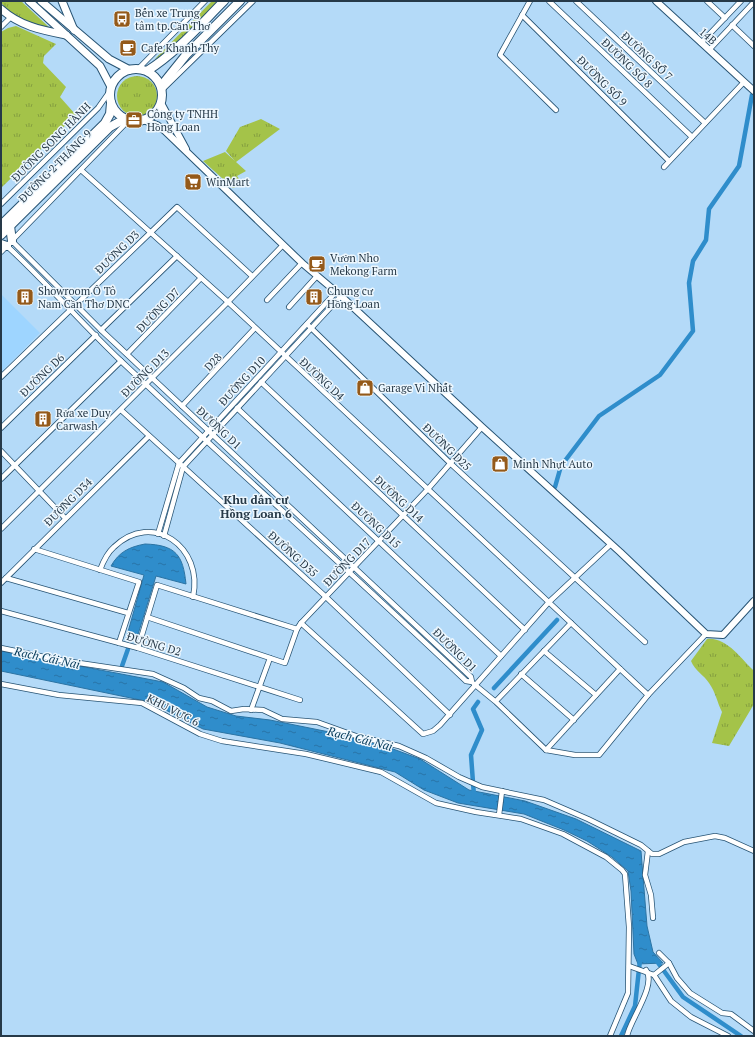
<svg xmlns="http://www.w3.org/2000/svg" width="755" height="1037" font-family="'PT Serif',serif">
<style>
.built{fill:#9ed5ff}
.grass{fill:url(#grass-tufts)}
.water{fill:url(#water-ripples);stroke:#2c74a4}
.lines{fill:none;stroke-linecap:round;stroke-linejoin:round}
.canal{stroke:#2f8dcb;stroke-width:4.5}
.minor-casing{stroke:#285474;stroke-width:6}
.tertiary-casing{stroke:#285474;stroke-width:8}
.secondary-casing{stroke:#285474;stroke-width:9}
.trunk-casing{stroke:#285474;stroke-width:10}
.minor{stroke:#fff;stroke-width:4.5}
.tertiary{stroke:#fff;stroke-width:6}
.secondary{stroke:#fff;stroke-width:7}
.trunk{stroke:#fff;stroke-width:8}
.labels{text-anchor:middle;stroke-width:3;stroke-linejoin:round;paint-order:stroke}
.poi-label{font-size:11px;fill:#263948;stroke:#edf7fe;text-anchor:start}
.street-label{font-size:11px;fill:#263948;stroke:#edf7fe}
.neighbourhood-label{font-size:12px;font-weight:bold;fill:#263948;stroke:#edf7fe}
.water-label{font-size:12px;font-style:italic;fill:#013656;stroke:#edf7fe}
</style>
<defs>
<pattern id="grass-tufts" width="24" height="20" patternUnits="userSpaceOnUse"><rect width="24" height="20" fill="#a4c349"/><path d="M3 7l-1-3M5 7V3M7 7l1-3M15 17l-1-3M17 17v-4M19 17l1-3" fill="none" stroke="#859f3f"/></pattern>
<pattern id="water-ripples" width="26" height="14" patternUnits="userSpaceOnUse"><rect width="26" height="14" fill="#2f8dcb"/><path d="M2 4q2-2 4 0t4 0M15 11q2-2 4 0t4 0" fill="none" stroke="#2874a7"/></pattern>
</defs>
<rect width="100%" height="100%" fill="#b4daf8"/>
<polygon class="built" points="1,294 40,333 1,372"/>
<g class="grass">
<path d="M1,1H21L51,29C38,25 5,16 1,1Z"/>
<path d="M212,1H221C208,13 170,57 155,59Z"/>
<polygon points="16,26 56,44 44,56 43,63 66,87 60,97 76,115 1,188 1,32 8,28"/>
<circle cx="137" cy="96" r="20"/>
<polygon points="261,119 280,129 236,162 246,171 237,176 243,184 233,188 203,161 225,152 235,161 226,151 240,127"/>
<path d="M707,639C727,637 741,659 754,671V704L729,746L712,743L722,712C717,702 716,693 709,683C704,675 695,671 691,661Z"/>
</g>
<g class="water">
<path d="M145,544C176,545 183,555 186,584L156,576L136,641L126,639L144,575L111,566C119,552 129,547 145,544Z"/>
<polygon points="1,651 163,682 207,707 236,716 270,720 354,737 385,746 420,759 469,790 525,801 576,819 641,851 647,926 653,952 663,963 638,964 634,954 631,891 628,871 612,857 587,841 564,830 524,814 458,803 424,790 395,772 280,743 203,729 150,702 1,671"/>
</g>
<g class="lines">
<g class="canal">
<polyline points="555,487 561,466 599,416 660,375 693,331 689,283 693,261 706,240 709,209 739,166 752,95 754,94"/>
<polyline points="122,666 128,649"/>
<polyline points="494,688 557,620"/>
<polyline points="474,796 471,755 482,730 473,709 478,702"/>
<polyline points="656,960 683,997 741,1036"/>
<polyline points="621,1036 635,1006 640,960"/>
</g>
<g class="minor-casing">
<g id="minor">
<polyline points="530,1 500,55 556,110"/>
<polyline points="549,1 692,137"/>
<polyline points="576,1 705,123"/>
<polyline points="707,1 725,18"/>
<polyline points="522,15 669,161"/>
<polyline points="732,25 754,46"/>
<polyline points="1,27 11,17"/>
<polyline points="701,43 741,1"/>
<polyline points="709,50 754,2"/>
<polyline points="138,69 205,1"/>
<polyline points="162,90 253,1"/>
<polyline points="664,167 744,82"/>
<polyline points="81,170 228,302 648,695"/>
<polyline points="1,204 98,108 110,91"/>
<path d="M7,246C47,283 82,324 121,361C235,469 352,573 466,681L472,682L471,677L101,330L12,241"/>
<polyline points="1,252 128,121"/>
<polyline points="267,300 302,263"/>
<polyline points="289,307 317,276"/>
<polyline points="307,324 450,463 645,642"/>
<polyline points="101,330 177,256"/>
<polyline points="127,354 201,278"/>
<polyline points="1,377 177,207 252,276"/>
<polyline points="261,382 525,630"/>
<polyline points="182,406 255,328"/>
<polyline points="237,408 501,656"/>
<polyline points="121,410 326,597 450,715"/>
<polyline points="1,428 96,335"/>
<polyline points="1,451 65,518"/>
<polyline points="1,479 121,361"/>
<polyline points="1,529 228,302 283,245"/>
<polyline points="158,534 179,463 336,292"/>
<polyline points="164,536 183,467 341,296"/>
<polyline points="34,549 139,582 119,643"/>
<path d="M100,570C103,562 107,553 114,547C152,510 204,547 193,597"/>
<polyline points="6,578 128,613"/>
<polyline points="1,583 149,436"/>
<polyline points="1,611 138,648 300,700"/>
<polyline points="147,617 285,663 297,629 301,623 428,489 482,427"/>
<polyline points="301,623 423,734 433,731 440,725 549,602 611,544"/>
<polyline points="1,648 59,660 153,674 184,688 199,698 212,701 231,711 244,709 263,710 282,719 317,722 356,736 399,746 426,758 459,777 482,787 544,800 588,819 641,845 652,854 659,854 684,842 715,836 725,838 754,851"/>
<polyline points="138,648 157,585 297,629"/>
<polyline points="544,651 596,695"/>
<polyline points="521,674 574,720"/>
<polyline points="1,684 59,695 142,703 200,734 222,741 306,754 381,772 436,803 476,812 521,819 563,834 606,857 622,870 625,874 629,927 628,993 610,1036"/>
<polyline points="474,684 496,702 546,750 575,755 599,755 648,695 706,634"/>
<polyline points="496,701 571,623"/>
<polyline points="251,710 270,658"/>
<polyline points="546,750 620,669"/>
<polyline points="499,815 502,791"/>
<polyline points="648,851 645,875 651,895 653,918"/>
<polyline points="659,953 669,963 677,978 690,993 722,1013 731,1014 754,1031"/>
<polyline points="629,966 654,975 669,963"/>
<polyline points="654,975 671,1001 691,1017 728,1036"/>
<path d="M627,1036C630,1020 657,985 646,970"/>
</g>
</g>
<g class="tertiary-casing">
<g id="tertiary">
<polyline points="656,1 754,91"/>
<polyline points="161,103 186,149"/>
<polyline points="143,120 157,125 165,131 302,263 341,296 482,427 620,552 706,634 723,635 754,601"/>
</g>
</g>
<g class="secondary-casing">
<g id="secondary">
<polyline points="29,1 100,66 111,87"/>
<polyline points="41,1 109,59 130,70"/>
<polyline points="62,1 74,30"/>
<path d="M1,9C20,26 41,30 66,35"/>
</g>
</g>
<g class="trunk-casing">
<g id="trunk">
<circle cx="136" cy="95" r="26"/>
<path d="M147,71C176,53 200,25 224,1"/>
<polyline points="161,86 186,55 240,1"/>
<polyline points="1,225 105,123 110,114 111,103"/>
<polyline points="10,226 12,241"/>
<polyline points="1,235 110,127 119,122 129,120"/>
<polyline points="1,244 7,246"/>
</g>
</g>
<use href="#minor" class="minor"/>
<use href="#tertiary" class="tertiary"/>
<use href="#secondary" class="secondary"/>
<use href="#trunk" class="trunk"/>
</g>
<defs>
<g id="bus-square" transform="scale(0.9)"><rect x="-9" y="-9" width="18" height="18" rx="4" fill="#945919" stroke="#edf7fe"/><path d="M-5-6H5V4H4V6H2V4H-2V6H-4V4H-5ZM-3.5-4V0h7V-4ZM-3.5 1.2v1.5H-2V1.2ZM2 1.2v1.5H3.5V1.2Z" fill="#fff"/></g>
<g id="cafe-square" transform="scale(0.9)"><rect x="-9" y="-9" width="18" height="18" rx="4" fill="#945919" stroke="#edf7fe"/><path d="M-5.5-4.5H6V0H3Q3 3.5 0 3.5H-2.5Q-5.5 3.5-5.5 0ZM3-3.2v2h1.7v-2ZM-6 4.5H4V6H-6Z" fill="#fff"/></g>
<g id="office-square" transform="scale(0.9)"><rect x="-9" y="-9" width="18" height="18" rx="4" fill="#945919" stroke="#edf7fe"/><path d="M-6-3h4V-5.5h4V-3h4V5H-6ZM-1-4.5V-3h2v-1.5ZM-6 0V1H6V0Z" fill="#fff"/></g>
<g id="supermarket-square" transform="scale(0.9)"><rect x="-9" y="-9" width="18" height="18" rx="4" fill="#945919" stroke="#edf7fe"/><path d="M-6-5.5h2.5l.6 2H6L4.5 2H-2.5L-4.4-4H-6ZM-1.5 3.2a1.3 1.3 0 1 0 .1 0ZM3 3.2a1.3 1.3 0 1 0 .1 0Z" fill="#fff"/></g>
<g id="building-square" transform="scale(0.9)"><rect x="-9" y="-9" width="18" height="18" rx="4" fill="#945919" stroke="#edf7fe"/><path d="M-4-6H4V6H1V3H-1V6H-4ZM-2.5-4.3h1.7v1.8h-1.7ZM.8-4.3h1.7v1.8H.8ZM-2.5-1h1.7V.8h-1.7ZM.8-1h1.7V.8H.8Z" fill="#fff"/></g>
<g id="shop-square" transform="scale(0.9)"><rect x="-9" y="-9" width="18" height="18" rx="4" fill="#945919" stroke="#edf7fe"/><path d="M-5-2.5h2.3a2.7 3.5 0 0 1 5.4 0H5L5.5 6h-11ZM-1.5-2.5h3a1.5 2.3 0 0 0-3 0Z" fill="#fff"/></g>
</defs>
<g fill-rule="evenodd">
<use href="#bus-square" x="122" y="19"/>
<use href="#cafe-square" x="128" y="48"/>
<use href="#office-square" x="134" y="120"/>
<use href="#supermarket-square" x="193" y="182"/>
<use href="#cafe-square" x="317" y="264"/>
<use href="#building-square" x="25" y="297"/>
<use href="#building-square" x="314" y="297"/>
<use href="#shop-square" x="365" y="388"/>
<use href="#building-square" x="43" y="419"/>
<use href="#shop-square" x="500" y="464"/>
</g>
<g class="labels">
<g class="poi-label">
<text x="135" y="17">Bến xe Trung<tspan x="135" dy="13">tâm tp.Cần Thơ</tspan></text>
<text x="141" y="52">Cafe Khanh Thy</text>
<text x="147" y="118">Công ty TNHH<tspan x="147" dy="13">Hồng Loan</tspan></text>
<text x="206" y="186">WinMart</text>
<text x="330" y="262">Vườn Nho<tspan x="330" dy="13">Mekong Farm</tspan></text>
<text x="38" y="295">Showroom Ô Tô<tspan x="38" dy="13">Nam Cần Thơ DNC</tspan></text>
<text x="327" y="295">Chung cư<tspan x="327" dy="13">Hồng Loan</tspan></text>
<text x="378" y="392">Garage Vi Nhất</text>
<text x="56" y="417">Rửa xe Duy<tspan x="56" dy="13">Carwash</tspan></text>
<text x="513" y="468">Minh Nhựt Auto</text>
</g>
<g class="street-label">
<text transform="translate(708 36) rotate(42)" y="4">14B</text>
<text transform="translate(647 56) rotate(43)" y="4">ĐƯỜNG SỐ 7</text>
<text transform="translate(627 63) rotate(44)" y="4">ĐƯỜNG SỐ 8</text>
<text transform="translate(602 81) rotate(45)" y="4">ĐƯỜNG SỐ 9</text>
<text transform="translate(51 142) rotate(-45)" y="4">ĐƯỜNG SONG HÀNH</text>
<text transform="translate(55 166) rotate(-45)" y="4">ĐƯỜNG 2 THÁNG 9</text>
<text transform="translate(117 252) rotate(-44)" y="4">ĐƯỜNG D3</text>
<text transform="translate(158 310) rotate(-46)" y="4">ĐƯỜNG D7</text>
<text transform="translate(213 362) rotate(-47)" y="4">D28</text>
<text transform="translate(145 373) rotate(-45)" y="4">ĐƯỜNG D13</text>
<text transform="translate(42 375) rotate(-44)" y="4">ĐƯỜNG D6</text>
<text transform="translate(322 379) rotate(43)" y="4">ĐƯỜNG D4</text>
<text transform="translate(242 381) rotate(-47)" y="4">ĐƯỜNG D10</text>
<text transform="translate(219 428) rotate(43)" y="4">ĐƯỜNG D1</text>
<text transform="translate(447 447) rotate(44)" y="4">ĐƯỜNG D25</text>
<text transform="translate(399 499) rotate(43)" y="4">ĐƯỜNG D14</text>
<text transform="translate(68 502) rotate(-45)" y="4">ĐƯỜNG D34</text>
<text transform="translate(376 525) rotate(43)" y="4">ĐƯỜNG D15</text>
<text transform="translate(293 554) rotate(42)" y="4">ĐƯỜNG D35</text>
<text transform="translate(347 562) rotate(-46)" y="4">ĐƯỜNG D17</text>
<text transform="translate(154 644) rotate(17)" y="4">ĐƯỜNG D2</text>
<text transform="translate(455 650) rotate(45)" y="4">ĐƯỜNG D1</text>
<text transform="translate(173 710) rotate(27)" y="4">KHU VỰC 6</text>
</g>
<g class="neighbourhood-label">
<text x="256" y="504">Khu dân cư<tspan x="256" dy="14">Hồng Loan 6</tspan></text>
</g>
<g class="water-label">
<text transform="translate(47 658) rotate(12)" y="4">Rạch Cái Nai</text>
<text transform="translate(360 739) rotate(14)" y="4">Rạch Cái Nai</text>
</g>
</g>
<rect width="755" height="1037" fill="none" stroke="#263948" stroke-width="4"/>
</svg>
